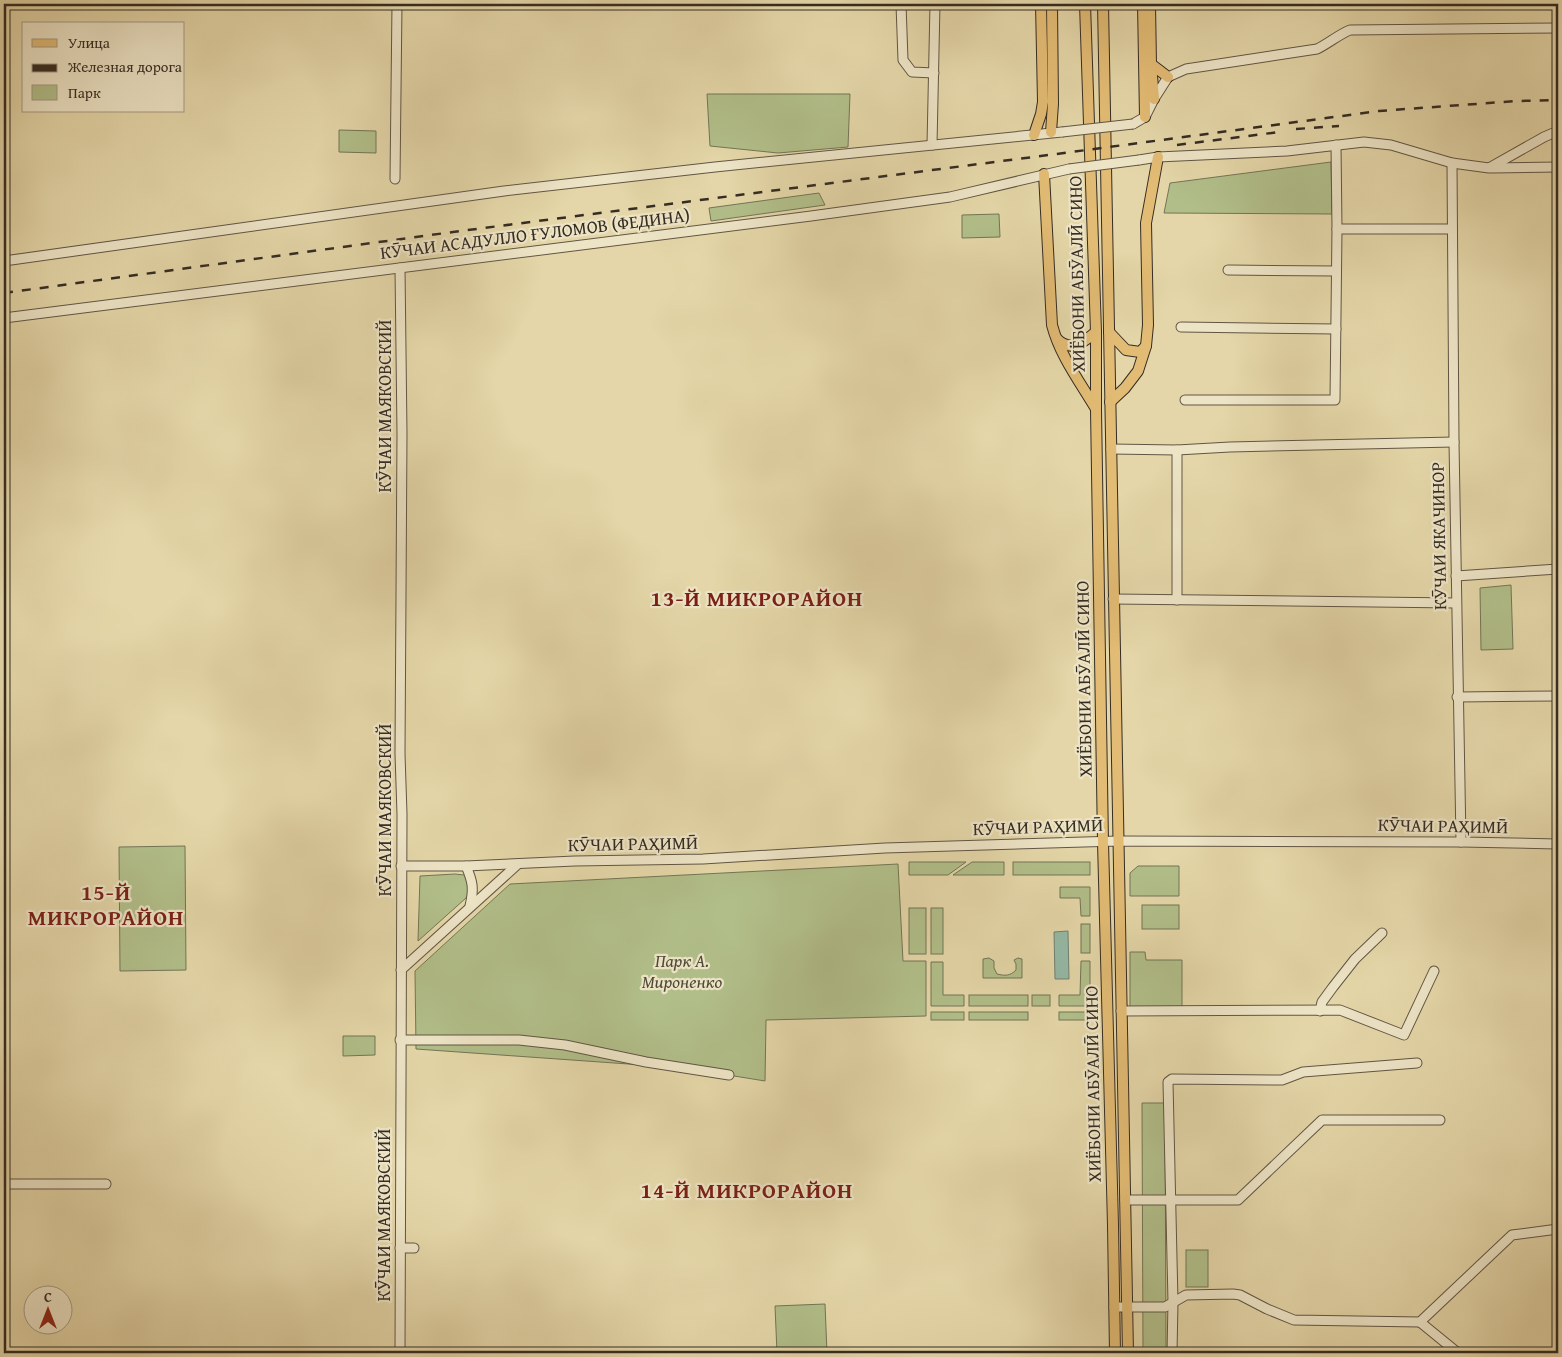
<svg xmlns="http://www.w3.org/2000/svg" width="1562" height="1357" font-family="'Gentium Book Plus',serif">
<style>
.green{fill:#b1be89;stroke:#737556}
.water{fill:#95b9a6;stroke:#6f8172}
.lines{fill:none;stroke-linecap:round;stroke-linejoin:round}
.minor-casing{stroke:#615644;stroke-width:11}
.major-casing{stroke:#352c23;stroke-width:12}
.minor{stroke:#ede4c6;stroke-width:9}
.major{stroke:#e2bb74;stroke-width:10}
.rail{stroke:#352c23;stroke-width:2.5;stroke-dasharray:9 9;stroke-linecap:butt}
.minor-bridge-casing{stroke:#615644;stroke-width:11;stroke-linecap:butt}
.minor-bridge{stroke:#ede4c6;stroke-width:9}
.labels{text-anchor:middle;stroke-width:4.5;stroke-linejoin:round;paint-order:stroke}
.street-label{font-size:18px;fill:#352c23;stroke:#ede4c6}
.park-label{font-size:18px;font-style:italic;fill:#4e4937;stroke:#ede4c6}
.district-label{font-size:22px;font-weight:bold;letter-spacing:1px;fill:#7a1f14;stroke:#ede4c6}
</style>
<rect width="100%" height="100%" fill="#e4d6a8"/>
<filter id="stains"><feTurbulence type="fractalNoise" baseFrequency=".004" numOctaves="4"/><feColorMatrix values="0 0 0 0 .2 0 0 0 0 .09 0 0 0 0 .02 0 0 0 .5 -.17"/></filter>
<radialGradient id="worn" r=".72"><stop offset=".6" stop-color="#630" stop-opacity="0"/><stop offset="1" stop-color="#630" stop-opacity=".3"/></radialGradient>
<g class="green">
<polygon points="707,94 850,94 848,147 778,153 710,146"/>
<polygon points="339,130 376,131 376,153 339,152"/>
<polygon points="1331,162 1332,214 1164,213 1170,183"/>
<polygon points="819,193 825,205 711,221 709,208"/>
<polygon points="999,214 1000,237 962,238 962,215"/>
<polygon points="1511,585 1513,649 1481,650 1480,588"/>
<polygon points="185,846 186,970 120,971 119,847"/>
<polygon points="909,862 966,862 948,875 909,875"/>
<polygon points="972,862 1004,862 1004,875 953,875"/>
<rect x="1013" y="862" width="77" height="13"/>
<polygon points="898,864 903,961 926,961 926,1016 766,1020 765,1081 685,1068 416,1049 415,971 510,884"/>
<polygon points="1138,866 1179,866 1179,896 1130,896 1130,873"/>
<polygon points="455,874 464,875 470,880 470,891 466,898 418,941 420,876"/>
<polygon points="1060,887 1090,887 1090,916 1081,916 1080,898 1060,898"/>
<rect x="1142" y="905" width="37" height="24"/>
<rect x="909" y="908" width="17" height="46"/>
<rect x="931" y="908" width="12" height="46"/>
<rect x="1081" y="924" width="9" height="29"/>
<polygon points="1130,952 1145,952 1146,960 1182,960 1182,1007 1130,1007"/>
<path d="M989,958L994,961V968L997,974C1005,976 1010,976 1016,970V964L1014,960L1018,958L1022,959V978H983V959Z"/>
<polygon points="1081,961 1090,961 1090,1006 1059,1006 1059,995 1080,995"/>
<polygon points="931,962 943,962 943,995 964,995 964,1006 931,1006"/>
<rect x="969" y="995" width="59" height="11"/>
<rect x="1032" y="995" width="18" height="11"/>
<rect x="931" y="1012" width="33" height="8"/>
<rect x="969" y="1012" width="59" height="8"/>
<rect x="1059" y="1012" width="31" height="8"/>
<polygon points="343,1036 375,1036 375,1055 343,1056"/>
<polygon points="1142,1103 1165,1103 1166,1353 1143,1353"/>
<rect x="1186" y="1250" width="22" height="37"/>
<polygon points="825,1304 827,1353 777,1353 775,1306"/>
</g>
<polygon class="water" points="1068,931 1069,979 1055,979 1054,932"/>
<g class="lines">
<g class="minor-casing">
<g id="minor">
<polyline points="901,4 903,60 912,72 934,73"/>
<path d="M1133,124L1145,117L1154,99L1168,77L1186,69L1317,49C1329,43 1338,35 1350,30L1558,28"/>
<polyline points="932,145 935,4"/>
<polyline points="1336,145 1337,229"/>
<polyline points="1139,160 1158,157 1287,151 1364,142 1391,145 1452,163 1489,168 1544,137 1558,131"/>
<polyline points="1452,163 1454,442 1461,842"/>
<polyline points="1492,168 1558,167"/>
<polyline points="395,179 397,4"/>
<polyline points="4,261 504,191 715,167 1062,132"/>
<polyline points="1228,270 1336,271"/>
<polyline points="4,318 811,216 950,197 1069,169"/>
<polyline points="1181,327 1336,329"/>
<polyline points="1185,400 1335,400 1337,229 1452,229"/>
<polyline points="1111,449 1177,450 1230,447 1454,442"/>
<polyline points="1456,576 1558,569"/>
<polyline points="1113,599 1456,603"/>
<polyline points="1177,600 1177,450"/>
<polyline points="1457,697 1558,696"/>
<polyline points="401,866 466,866 575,861 703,859 885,848 1118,841 1461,842 1558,844"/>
<path d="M466,866C473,882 474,889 470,906"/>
<polyline points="401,970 518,864"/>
<polyline points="1121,1011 1340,1010 1404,1035 1434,971"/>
<polyline points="1320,1011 1322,1002 1333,987 1355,959 1382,933"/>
<polyline points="400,1040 519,1040 565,1045 646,1062 729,1075"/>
<polyline points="4,1184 106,1184"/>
<polyline points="1125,1200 1238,1200 1322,1120 1440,1120"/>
<polyline points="400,1248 414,1248"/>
<polyline points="1114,1307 1165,1307 1186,1295 1233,1294 1240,1295 1267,1309 1294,1320 1420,1322 1512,1235 1558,1229"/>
<polyline points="1420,1322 1458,1353"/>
<polyline points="400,1353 402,814 400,754 402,434 400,268"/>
<polyline points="1172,1353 1173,1302 1168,1082 1172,1079 1282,1080 1303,1072 1417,1063"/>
</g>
</g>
<g class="major-casing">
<g id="major">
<polyline points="1085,4 1096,332 1096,410 1103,842 1113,1225 1115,1353"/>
<polyline points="1103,4 1128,1353"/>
<polyline points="1143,4 1145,117"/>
<polyline points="1150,4 1151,64 1154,99"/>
<polyline points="1151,64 1168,77"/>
<polyline points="1051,132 1053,104 1052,4"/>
<polyline points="1034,135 1041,114 1043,102 1041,4"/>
<path d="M1044,174L1052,325C1060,356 1080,382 1096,409"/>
<polyline points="1109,332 1126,350 1140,352 1146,346"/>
<path d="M1057,339C1071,353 1084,342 1096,332"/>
<polyline points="1110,402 1125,388 1138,371 1146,346 1148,325 1146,223 1158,157"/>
</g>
</g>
<use href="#minor" class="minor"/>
<use href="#major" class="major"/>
<g class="rail">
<polyline points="1296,129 1339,126"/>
<polyline points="1177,145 1279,132"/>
<polyline points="4,293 453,232 1064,153 1379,111 1517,101 1558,100"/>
</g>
<g class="minor-bridge-casing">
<g id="minor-bridge">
<polyline points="1062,132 1133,124"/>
<polyline points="1069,169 1139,160"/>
</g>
</g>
<use href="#minor-bridge" class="minor-bridge"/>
</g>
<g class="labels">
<g class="street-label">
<text transform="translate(535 234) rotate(-7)" y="6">КӮЧАИ АСАДУЛЛО ҒУЛОМОВ (ФЕДИНА)</text>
<text transform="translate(1077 274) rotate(-91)" y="6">ХИЁБОНИ АБӮАЛӢ СИНО</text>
<text transform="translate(385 406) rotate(-90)" y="6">КӮЧАИ МАЯКОВСКИЙ</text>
<text transform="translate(1439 536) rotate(-91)" y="6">КӮЧАИ ЯКАЧИНОР</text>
<text transform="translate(1084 679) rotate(-91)" y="6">ХИЁБОНИ АБӮАЛӢ СИНО</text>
<text transform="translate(385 810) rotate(-90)" y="6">КӮЧАИ МАЯКОВСКИЙ</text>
<text transform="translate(1443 826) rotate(1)" y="6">КӮЧАИ РАҲИМӢ</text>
<text transform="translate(1038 827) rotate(-2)" y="6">КӮЧАИ РАҲИМӢ</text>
<text transform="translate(633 844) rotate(-1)" y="6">КӮЧАИ РАҲИМӢ</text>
<text transform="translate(1093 1084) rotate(-91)" y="6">ХИЁБОНИ АБӮАЛӢ СИНО</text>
<text transform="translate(384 1215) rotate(-90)" y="6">КӮЧАИ МАЯКОВСКИЙ</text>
</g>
<g class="park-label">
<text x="682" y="967">Парк А.<tspan x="682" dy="21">Мироненко</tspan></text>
</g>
<g class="district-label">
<text x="757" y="606">13-Й МИКРОРАЙОН</text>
<text x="106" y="900">15-Й<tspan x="106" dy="25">МИКРОРАЙОН</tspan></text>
<text x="747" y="1198">14-Й МИКРОРАЙОН</text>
</g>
</g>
<rect width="1562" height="1357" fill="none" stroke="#e4d6a8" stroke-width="20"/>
<rect x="5" y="5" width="1552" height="1347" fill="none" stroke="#352c23" stroke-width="2.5"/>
<rect x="10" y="10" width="1542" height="1337" fill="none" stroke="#352c23"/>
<rect x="22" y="22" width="162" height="90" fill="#ede4c6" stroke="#a39a85"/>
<rect x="32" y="39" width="25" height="8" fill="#e2bb74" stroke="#a39a85"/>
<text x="68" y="48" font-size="15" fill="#352c23">Улица</text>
<rect x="32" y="64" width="25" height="8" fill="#352c23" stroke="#a39a85"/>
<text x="68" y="72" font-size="15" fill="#352c23">Железная дорога</text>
<rect x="32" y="85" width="25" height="15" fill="#b1be89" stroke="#a39a85"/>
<text x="68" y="98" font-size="15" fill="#352c23">Парк</text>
<g transform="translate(48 1310)"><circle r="24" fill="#ede4c6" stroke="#a39a85"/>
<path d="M0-4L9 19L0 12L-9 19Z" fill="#8f2418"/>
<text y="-8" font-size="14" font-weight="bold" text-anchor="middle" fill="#352c23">С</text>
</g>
<rect width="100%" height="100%" filter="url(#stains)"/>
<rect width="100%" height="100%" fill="url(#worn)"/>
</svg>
